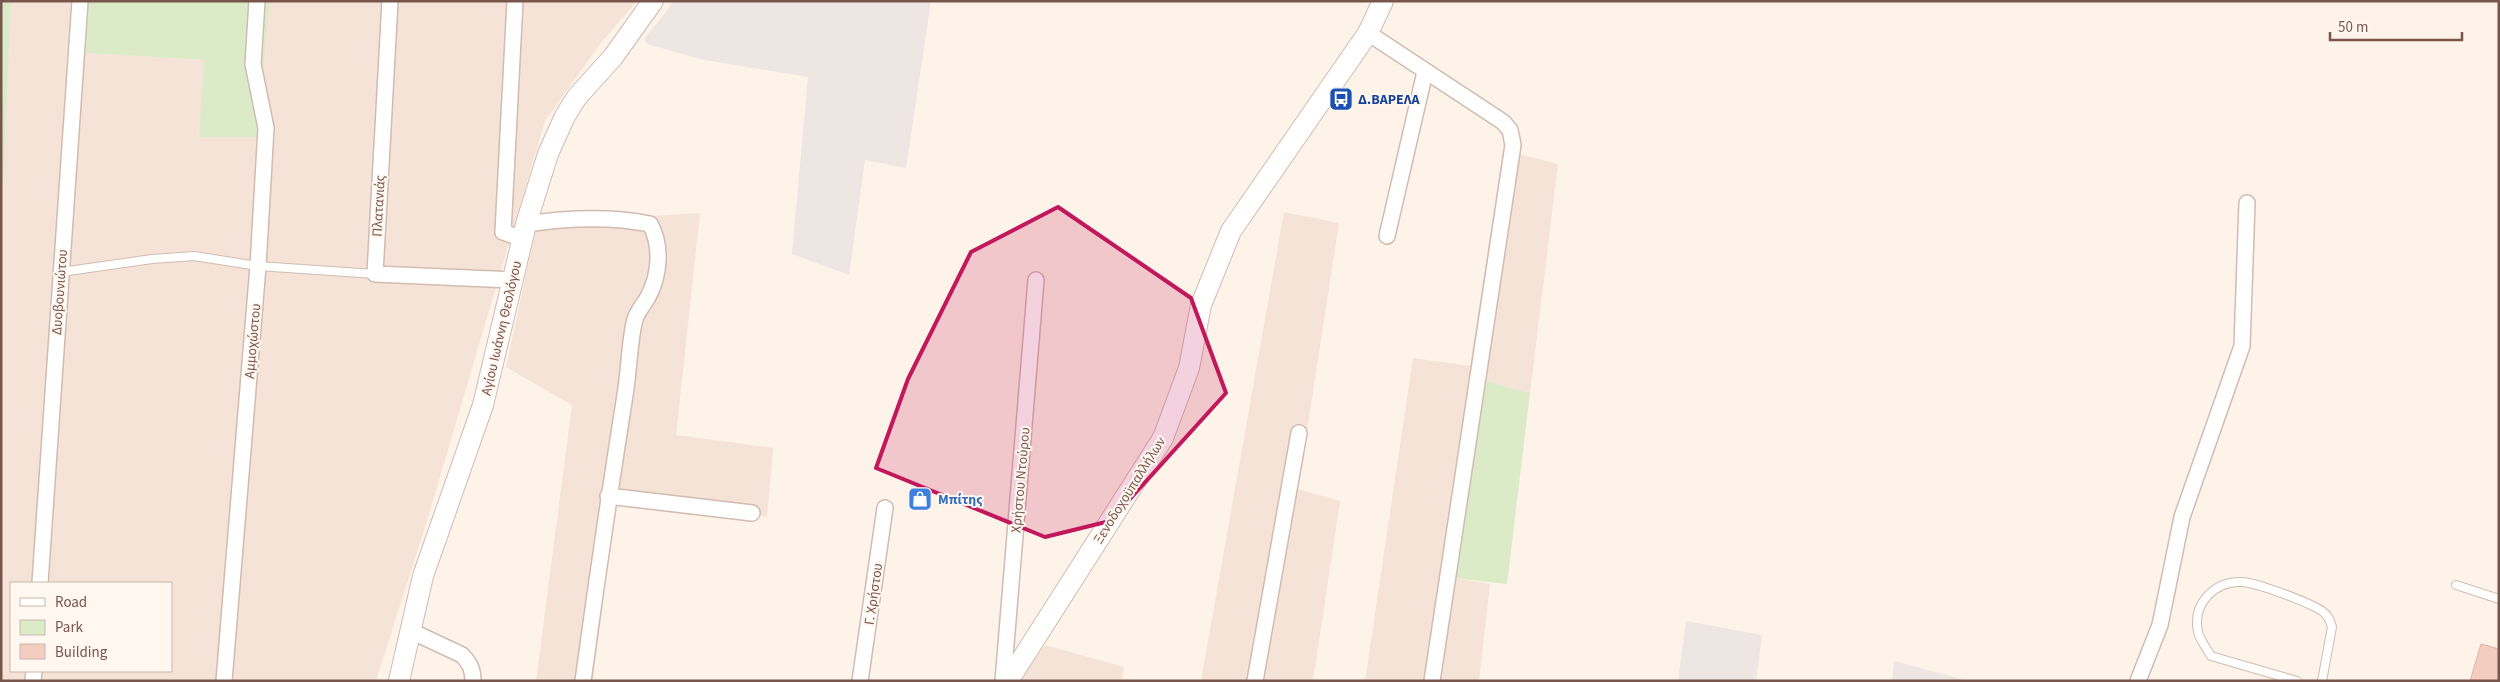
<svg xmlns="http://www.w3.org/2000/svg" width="2500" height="682" font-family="'Source Sans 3',sans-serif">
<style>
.residential{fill:#f5e3d7;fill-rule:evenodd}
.industrial{fill:#eee6e2}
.green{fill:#dbebc7}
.building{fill:#f3cec0;stroke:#e6b1a0}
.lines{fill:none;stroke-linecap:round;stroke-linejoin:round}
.service-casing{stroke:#d2bbb1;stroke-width:10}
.minor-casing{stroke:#d2bbb1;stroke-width:18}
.tertiary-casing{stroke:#d2bbb1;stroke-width:22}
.service{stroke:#fff;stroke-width:8}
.minor{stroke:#fff;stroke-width:15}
.tertiary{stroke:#fff;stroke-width:20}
.marked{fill:#c2185b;fill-opacity:0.2;stroke:#c2185b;stroke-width:4;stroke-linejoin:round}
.labels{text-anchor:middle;stroke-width:4;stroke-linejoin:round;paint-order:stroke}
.transit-label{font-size:14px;font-weight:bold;fill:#164399;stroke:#fff7f0;text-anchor:start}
.street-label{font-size:14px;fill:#78564c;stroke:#fff7f0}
.shop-label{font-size:14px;font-weight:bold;fill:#366cbe;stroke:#fff7f0;text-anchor:start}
</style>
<rect width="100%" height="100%" fill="#fdf3e9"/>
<g class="residential">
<path d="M11,1H89L87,53L205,60L200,137H257L270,1H637L601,43L545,121L427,521L376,681H1V185ZM11,583H171V671H11Z"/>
<polygon points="1503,150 1558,164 1530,393 1481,380 1455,578 1490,584 1479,681 1365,681 1413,358 1470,366"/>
<polygon points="1284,212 1339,223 1298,489 1340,501 1313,681 1201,681"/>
<polygon points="700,213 676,435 773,448 767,517 615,504 593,681 536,681 572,405 506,367 537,223"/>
<polygon points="1045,645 1124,667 1122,681 1019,681"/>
</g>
<g class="industrial">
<polygon points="672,1 931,1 906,168 865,160 849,275 792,254 808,77 700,59 647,44 644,39 670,7"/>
<polygon points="1686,621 1762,635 1756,681 1678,681"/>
<polygon points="1894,661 1969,681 1892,681"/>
</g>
<g class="green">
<polygon points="1,1 11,1 3,185 1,185"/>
<polygon points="89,1 270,1 257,137 199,137 204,60 86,53"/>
<polygon points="1481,380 1530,393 1507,584 1454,578"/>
</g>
<polygon class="building" points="2481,644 2499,649 2499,681 2470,681"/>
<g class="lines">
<g class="service-casing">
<g id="service">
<polyline points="61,272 152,259 194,256 258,266 375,274"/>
<polyline points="2456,585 2499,599"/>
<path d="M2297,681L2211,656C2207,649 2200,640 2198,632C2192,604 2214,581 2242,582C2258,583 2308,602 2322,611C2328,615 2330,620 2332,627L2322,681"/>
</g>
</g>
<g class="minor-casing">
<g id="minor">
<polyline points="390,1 375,274 513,280"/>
<polyline points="515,1 503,232 523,239"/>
<polyline points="1368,33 1503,122 1510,130 1513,145 1432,681"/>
<path d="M526,224C566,218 610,216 650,224C662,245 660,275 648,297C643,306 636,312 634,323C629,347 629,371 625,395C610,490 596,585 583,681"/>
<polyline points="1387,236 1425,72"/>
<polyline points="608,496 752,513"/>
<polyline points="40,583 80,1"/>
<path d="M411,631L462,655C470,663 473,670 473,681"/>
<polyline points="33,681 34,671"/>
<polyline points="224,681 258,266 266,128 253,64 257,1"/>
<polyline points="860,681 885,508"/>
<polyline points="1003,681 1036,280"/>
<polyline points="1255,681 1299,433"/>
<polyline points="2138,681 2160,625 2182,517 2242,346 2247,203"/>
</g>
</g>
<g class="tertiary-casing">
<g id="tertiary">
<polyline points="399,681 423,576 483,405 526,224 548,154 565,116 577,97 613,57 653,1"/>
<polyline points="1008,681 1163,438 1189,368 1201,305 1231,231 1368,33 1383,1"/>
</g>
</g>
<use href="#service" class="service"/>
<use href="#minor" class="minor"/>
<use href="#tertiary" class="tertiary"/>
</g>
<path class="marked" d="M1058,207L1191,298L1226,393L1110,521L1045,537L876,468L908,379L971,252Z"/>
<defs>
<g id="bus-square" transform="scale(1.25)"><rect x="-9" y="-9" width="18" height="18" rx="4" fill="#1a4fb4" stroke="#fff7f0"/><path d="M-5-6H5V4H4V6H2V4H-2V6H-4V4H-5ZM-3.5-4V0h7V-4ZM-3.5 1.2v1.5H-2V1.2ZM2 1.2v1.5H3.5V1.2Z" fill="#fff"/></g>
<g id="shop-square" transform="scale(1.25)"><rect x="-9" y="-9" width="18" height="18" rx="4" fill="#3f7fe0" stroke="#fff7f0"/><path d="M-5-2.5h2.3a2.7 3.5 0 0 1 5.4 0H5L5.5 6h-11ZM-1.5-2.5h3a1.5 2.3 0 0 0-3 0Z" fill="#fff"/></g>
</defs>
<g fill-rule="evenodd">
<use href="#bus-square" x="1341" y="99"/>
<use href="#shop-square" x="920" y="499"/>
</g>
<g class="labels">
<g class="transit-label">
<text x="1358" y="104">Δ.ΒΑΡΕΛΑ</text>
</g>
<g class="street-label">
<text transform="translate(378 206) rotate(-87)" y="5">Πλατανιάς</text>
<text transform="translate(59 292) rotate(-86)" y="5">Δυοβουνιώτου</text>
<text transform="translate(501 328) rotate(-77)" y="5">Αγίου Ιωάννη Θεολόγου</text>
<text transform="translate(252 341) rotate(-85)" y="5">Αμμοχώστου</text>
<text transform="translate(1020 480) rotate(-85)" y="5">Χρήστου Ντούρου</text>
<text transform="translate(1129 490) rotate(-58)" y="5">Ξενοδοχοϋπαλλήλων</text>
<text transform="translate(873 594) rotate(-82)" y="5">Γ. Χρήστου</text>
</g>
<g class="shop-label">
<text x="938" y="504">Μπίτης</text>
</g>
</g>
<rect width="2500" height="682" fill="none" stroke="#78564c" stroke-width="5"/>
<rect x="10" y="582" width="162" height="90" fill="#fff7f0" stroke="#c9b7ae"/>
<rect x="20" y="598" width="25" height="8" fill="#ffffff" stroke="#c9b7ae"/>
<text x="55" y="607" font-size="15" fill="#78564c">Road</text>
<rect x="20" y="620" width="25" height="15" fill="#dbebc7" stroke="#c9b7ae"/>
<text x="55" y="632" font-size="15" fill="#78564c">Park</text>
<rect x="20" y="644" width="25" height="15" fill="#f3cec0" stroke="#c9b7ae"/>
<text x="55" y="657" font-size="15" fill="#78564c">Building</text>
<path d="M2330 32v8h132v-8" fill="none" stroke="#78564c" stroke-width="2.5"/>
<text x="2338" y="32" font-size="15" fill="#78564c" stroke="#fff7f0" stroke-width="4" paint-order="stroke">50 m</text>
</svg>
